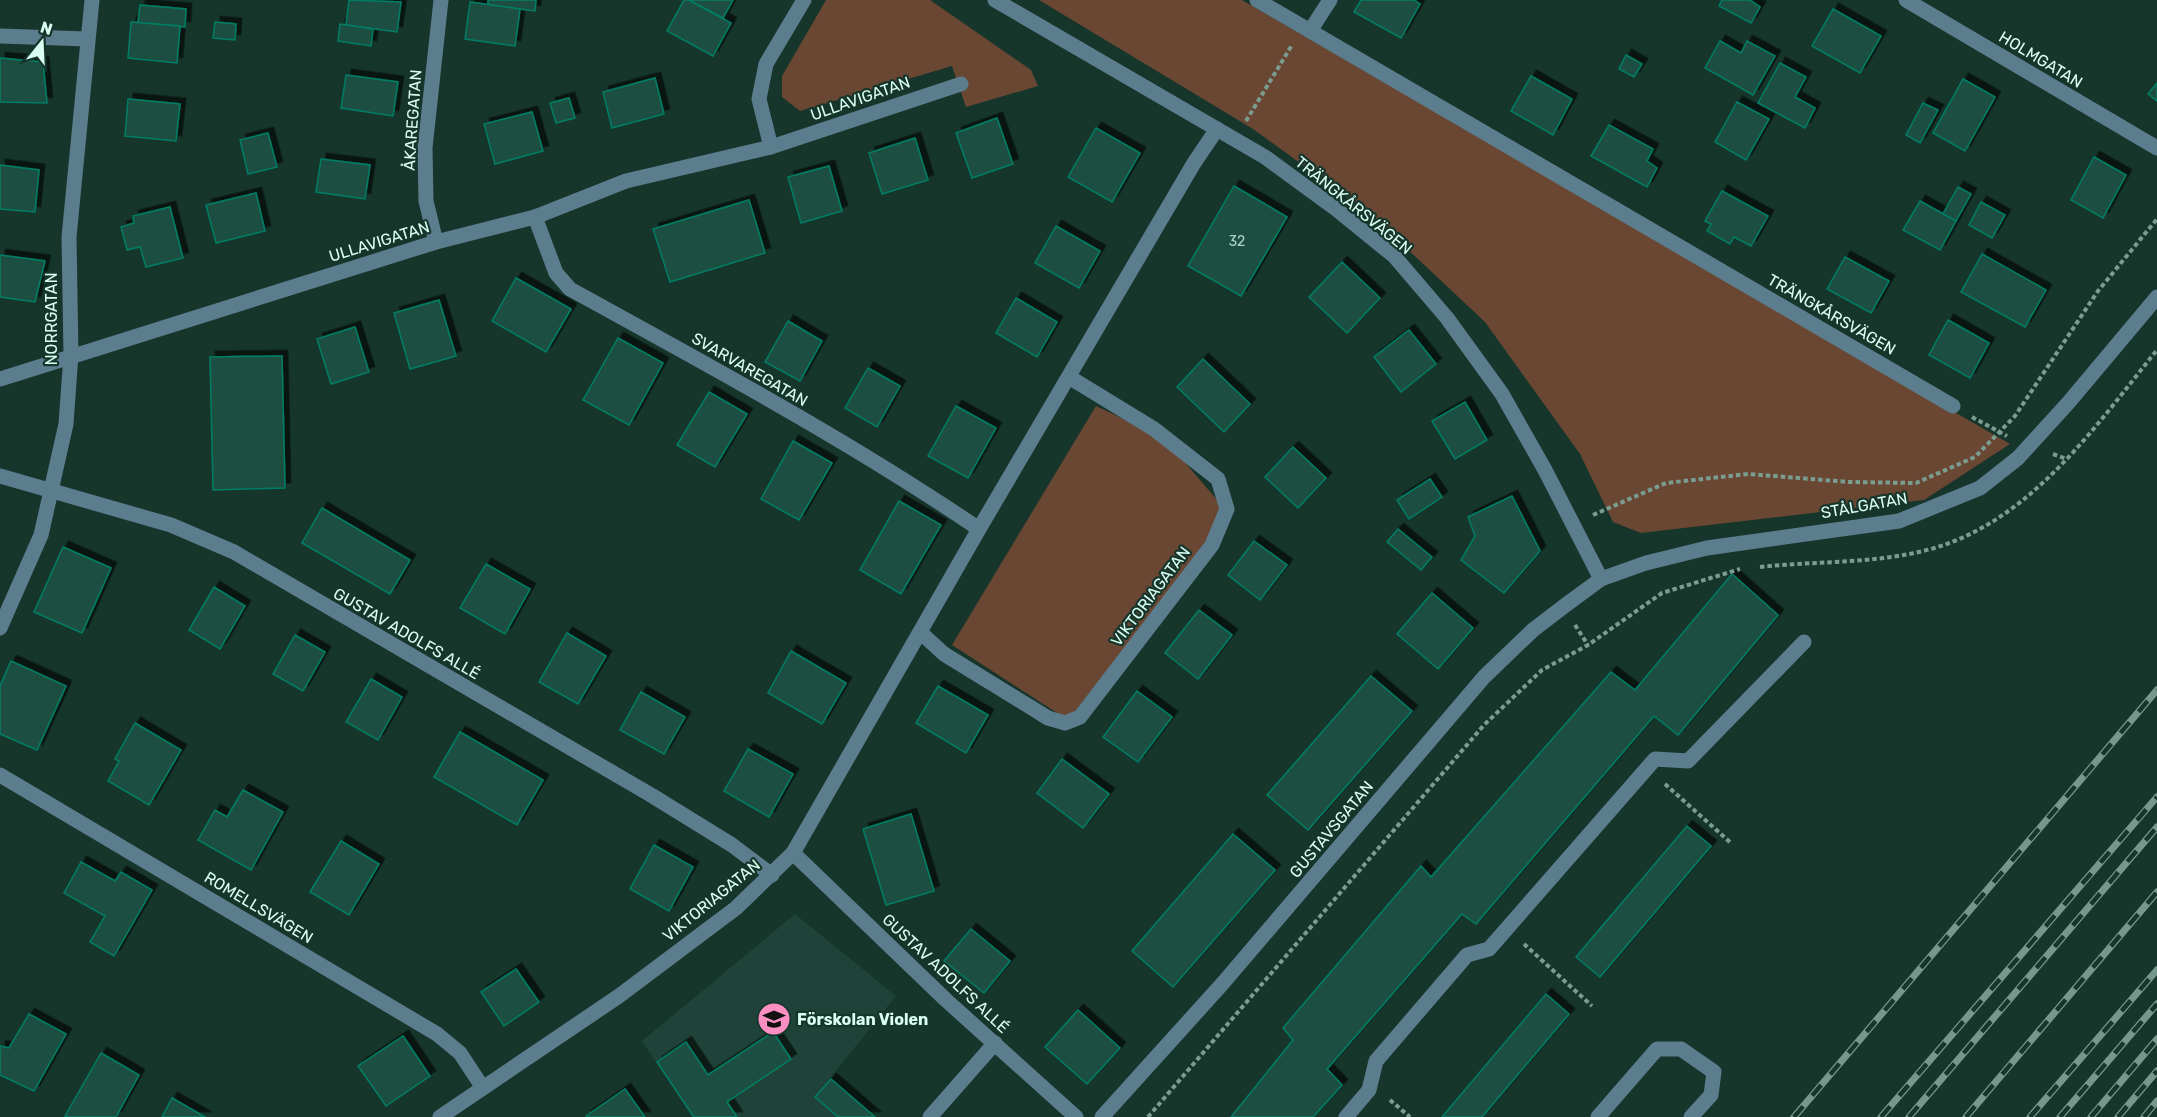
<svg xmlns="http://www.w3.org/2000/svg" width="2157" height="1117" font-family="Rubik,sans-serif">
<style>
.built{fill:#204339}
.green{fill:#694732}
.building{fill:#1c5042;stroke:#047e65;stroke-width:1.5;filter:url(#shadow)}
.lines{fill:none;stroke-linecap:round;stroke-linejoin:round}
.path{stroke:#7b9d91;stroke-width:4;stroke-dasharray:4.5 3;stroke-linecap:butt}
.minor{stroke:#5c7d8e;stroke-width:15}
.rail-casing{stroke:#76978c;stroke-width:7}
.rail{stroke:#16352b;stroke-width:4.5;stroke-dasharray:14;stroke-linecap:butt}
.labels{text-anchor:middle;stroke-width:4.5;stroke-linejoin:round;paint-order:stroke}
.number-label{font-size:14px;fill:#aad2c5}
.street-label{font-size:16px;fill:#dafef1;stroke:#16352b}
.poi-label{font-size:16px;font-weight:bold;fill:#dafef1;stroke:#16352b;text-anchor:start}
</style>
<defs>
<filter id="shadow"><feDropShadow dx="5.5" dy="-5.5" stdDeviation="0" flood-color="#0009"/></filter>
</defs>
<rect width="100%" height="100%" fill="#16352b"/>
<polygon class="built" points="795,914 896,996 815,1097 836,1117 692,1117 642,1041"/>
<g class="green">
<polygon points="826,0 930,0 1031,70 1038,86 966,107 952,66 800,111 782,97 782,76"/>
<polygon points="1039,0 1242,0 2010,444 1924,500 1641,533 1613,522 1580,454 1485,322 1369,213 1253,129"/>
<polygon points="1096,406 1164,438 1230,515 1068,720 952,645"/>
</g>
<g class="building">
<polygon points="349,0 401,2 397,32 346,25"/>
<polygon points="488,0 536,0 535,11 488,5"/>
<polygon points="684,0 689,0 731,23 713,56 667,31"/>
<polygon points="689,0 733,0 723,18"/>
<polygon points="1361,0 1414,0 1420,4 1401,38 1354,12"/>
<polygon points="1722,0 1750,0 1760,7 1751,23 1719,6"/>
<polygon points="470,2 520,9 515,46 465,39"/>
<polygon points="140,5 186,9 185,27 138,23"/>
<polygon points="1833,9 1881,36 1860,73 1812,46"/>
<polygon points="131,22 180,26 177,63 128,58"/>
<polygon points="215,22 236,24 235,40 213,38"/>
<polygon points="340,24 373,29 371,46 338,41"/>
<polygon points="1720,41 1741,53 1747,41 1775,56 1753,95 1705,68"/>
<polygon points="1626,55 1642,64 1634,77 1619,69"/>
<polygon points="0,58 43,62 47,103 0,102"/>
<polygon points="1780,63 1806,77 1795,97 1815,108 1805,128 1758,103"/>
<polygon points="346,75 398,82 393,116 341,108"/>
<polygon points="1531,76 1572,99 1553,135 1511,111"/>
<polygon points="655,78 664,114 612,128 603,92"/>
<polygon points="1963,79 1995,97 1965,151 1933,133"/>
<polygon points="2157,83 2157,101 2148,94"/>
<polygon points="569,98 575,118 556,123 550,103"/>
<polygon points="128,99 180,104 176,141 125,136"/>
<polygon points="1737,102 1769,119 1746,160 1715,142"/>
<polygon points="1923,103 1938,110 1920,143 1906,135"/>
<polygon points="532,112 543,151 495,164 484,124"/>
<polygon points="997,118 1013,164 972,178 956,133"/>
<polygon points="1609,125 1653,149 1647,161 1657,168 1647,187 1591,156"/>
<polygon points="1096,128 1140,153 1112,202 1068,177"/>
<polygon points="268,133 277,167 248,174 240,140"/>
<polygon points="915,138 928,180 882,194 869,153"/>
<polygon points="2094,157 2126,175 2103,218 2071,200"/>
<polygon points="321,159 370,165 365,199 316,192"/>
<polygon points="0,165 39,170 35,212 0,209"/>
<polygon points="829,166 842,211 801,223 788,177"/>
<polygon points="1234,186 1287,217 1241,296 1188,266"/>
<polygon points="1958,187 1971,194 1956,221 1943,214"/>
<polygon points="1722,191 1768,216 1751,246 1734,237 1730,244 1707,231 1711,224 1705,221"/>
<polygon points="256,193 265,231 216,243 206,205"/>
<polygon points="749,200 765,253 670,282 653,229"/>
<polygon points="1920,201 1956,221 1940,250 1903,230"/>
<polygon points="1981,202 2005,215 1992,238 1969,225"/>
<polygon points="170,207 183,258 146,267 140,247 127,250 121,227 134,223 133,216"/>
<polygon points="1056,226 1100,251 1079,288 1035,263"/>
<polygon points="1982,254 2046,290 2025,327 1961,292"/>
<polygon points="0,255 45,261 35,302 0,297"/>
<polygon points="1845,257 1889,281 1871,313 1827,289"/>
<polygon points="1342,262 1380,298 1347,333 1309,297"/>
<polygon points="516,278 571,309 546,352 492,321"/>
<polygon points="1016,298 1057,322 1037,357 996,333"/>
<polygon points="439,300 456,356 410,369 394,313"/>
<polygon points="1948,320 1989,343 1970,378 1929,355"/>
<polygon points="788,321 822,341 800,381 765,362"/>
<polygon points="355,327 369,372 331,384 317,339"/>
<polygon points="1409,330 1436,364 1401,392 1374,357"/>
<polygon points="618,338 663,363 629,425 583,400"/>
<polygon points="282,356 285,488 213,490 210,357"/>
<polygon points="1203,359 1250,404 1224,432 1177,387"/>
<polygon points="868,368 900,386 877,427 845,408"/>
<polygon points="709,392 747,414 715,467 677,445"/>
<polygon points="1465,402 1487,440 1455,459 1432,421"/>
<polygon points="956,406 996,428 968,478 928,456"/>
<polygon points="793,441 832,463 799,520 761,499"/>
<polygon points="1293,447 1326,478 1298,508 1265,477"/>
<polygon points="1430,479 1442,497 1409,519 1397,500"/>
<polygon points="1512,496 1540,551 1504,593 1461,560 1475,536 1468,517"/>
<polygon points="899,501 941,525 901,594 860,570"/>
<polygon points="322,508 410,560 390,594 302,543"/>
<polygon points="1398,529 1432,557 1421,570 1387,542"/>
<polygon points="1254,541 1287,565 1260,600 1228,575"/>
<polygon points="63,547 111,568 82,633 34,612"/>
<polygon points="486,564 530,589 505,634 460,608"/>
<polygon points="1732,574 1778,615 1678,735 1654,716 1476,924 1462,914 1327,1069 1342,1085 1313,1117 1231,1117 1293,1040 1283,1028 1421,866 1431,877 1611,672 1635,690"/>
<polygon points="214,587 245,606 220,649 189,630"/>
<polygon points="1432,593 1473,628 1438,669 1397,634"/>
<polygon points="1199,610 1232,635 1198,679 1165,653"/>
<polygon points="567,633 606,656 578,704 539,682"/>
<polygon points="295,635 325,652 303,691 273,674"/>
<polygon points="791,651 846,683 822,724 768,693"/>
<polygon points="11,661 66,686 37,750 0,734 0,686"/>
<polygon points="1371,676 1412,711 1308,830 1267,795"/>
<polygon points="371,679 402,697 378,740 346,722"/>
<polygon points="938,686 988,715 966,753 916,723"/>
<polygon points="1137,691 1172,717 1138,762 1103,737"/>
<polygon points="641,692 685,717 664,754 620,730"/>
<polygon points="135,723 181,750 149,805 108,781 119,761 115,759"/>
<polygon points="460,732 543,780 517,825 434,777"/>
<polygon points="748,749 793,774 769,817 724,791"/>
<polygon points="1062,759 1109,794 1083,828 1037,793"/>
<polygon points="243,790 283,812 251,870 198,840 215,810 227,817"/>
<polygon points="911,814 934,891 886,905 863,829"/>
<polygon points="1687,826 1711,846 1600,977 1576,957"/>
<polygon points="1233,834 1275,870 1173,987 1132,951"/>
<polygon points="341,841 379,864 349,915 310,892"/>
<polygon points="654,845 693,867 669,911 630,889"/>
<polygon points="81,862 115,881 121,872 152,890 114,956 90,942 105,916 64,893"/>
<polygon points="971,929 1010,961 984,993 944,961"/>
<polygon points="516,969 539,1002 504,1026 481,992"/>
<polygon points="1546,994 1569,1014 1482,1117 1442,1117"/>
<polygon points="1078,1010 1120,1048 1087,1084 1045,1047"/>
<polygon points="29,1014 66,1034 34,1091 0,1075 0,1046 9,1048"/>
<polygon points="773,1032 791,1059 727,1102 737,1117 694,1117 657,1062 686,1042 708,1075"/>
<polygon points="403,1036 430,1076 386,1106 358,1066"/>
<polygon points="101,1053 139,1075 116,1117 68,1117 65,1116"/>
<polygon points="831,1079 875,1117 838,1117 815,1097"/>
<polygon points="625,1089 645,1117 587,1117 586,1116"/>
<polygon points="172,1098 205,1117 162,1117"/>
</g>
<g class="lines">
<g class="path">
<polyline points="1246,121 1292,45"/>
<polyline points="1972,417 2007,436"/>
<polyline points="2053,454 2067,459"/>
<polyline points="1593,515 1666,483 1748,474 1849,482 1916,483 1975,457 2015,416 2098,291 2157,219"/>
<path d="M1760,567C1813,561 1870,564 1923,551C2028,526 2093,429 2157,350"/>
<polyline points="1575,625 1588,645"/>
<polyline points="1665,784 1731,843"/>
<polyline points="1524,944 1592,1006"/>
<polyline points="1390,1100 1410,1117"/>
<polyline points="1148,1117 1484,725 1542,670 1588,645 1662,593 1740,569"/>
</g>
<g class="minor">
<polyline points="995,0 1265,157 1336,209 1394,256 1447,318 1502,394 1545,470 1601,579"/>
<polyline points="1257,0 1953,406"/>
<polyline points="1906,0 2157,148"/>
<polyline points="1310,31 1330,0"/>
<polyline points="0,36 87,39"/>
<polyline points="771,147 759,99 766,64 804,0"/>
<path d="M535,217L556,273L570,289C708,365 848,440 979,529"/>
<polyline points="436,242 426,201 425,148 441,0"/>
<polyline points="0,379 436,242 535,217 626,181 771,147 961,84"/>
<polyline points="0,476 171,525 234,552 651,795 732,845 772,875"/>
<polyline points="0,628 41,535 66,424 71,355 69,237 92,0"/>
<polyline points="920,632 944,654 1048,718 1065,723 1080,717 1212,545 1227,509 1218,479 1154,429 1069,377"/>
<polyline points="0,775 437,1034 460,1053 483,1088"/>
<polyline points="793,853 946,1000 1076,1117"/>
<polyline points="440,1117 619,996 736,908 793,853 979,529 1194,163 1217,129"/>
<polyline points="930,1117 995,1043"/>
<polyline points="1102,1117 1223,983 1484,677 1533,630 1563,607 1601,579 1646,563 1707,548 1899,521 1980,488 2018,458 2069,402 2157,297"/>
<polyline points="1346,1117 1369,1090 1376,1061 1467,955 1489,949 1655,759 1688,761 1804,642"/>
<polyline points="1598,1117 1657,1049 1681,1049 1714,1072 1711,1095 1691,1117"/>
</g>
<g class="rail-casing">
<g id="rail">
<polyline points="1794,1117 2157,690"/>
<polyline points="1881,1117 2157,797"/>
<polyline points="1909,1117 2157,827"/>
<polyline points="1966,1117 2157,892"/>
<polyline points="2030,1117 2157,970"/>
<polyline points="2060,1117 2157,1004"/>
<polyline points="2091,1117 2157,1039"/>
<polyline points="2118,1117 2157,1071"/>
<polyline points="2144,1117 2157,1101"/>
</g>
</g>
<use href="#rail" class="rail"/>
</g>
<defs>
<g id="school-disc" transform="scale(1.725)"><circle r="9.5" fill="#fc8fc1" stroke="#16352b"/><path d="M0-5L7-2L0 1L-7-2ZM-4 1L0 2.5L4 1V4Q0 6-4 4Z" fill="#111"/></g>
</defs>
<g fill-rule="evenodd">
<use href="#school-disc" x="774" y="1019"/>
</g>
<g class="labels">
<g class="number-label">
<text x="1237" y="246">32</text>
</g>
<g class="street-label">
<text transform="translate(2041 59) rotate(31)" y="6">HOLMGATAN</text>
<text transform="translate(860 98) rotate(-19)" y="6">ULLAVIGATAN</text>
<text transform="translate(412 120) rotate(-86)" y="6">ÅKAREGATAN</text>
<text transform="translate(1354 205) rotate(39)" y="6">TRÄNGKÅRSVÄGEN</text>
<text transform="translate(379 241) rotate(-17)" y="6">ULLAVIGATAN</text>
<text transform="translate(1832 314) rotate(30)" y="6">TRÄNGKÅRSVÄGEN</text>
<text transform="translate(51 319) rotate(-90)" y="6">NORRGATAN</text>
<text transform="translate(750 369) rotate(30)" y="6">SVARVAREGATAN</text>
<text transform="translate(1864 505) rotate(-10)" y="6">STÅLGATAN</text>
<text transform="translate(1150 596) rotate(-53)" y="6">VIKTORIAGATAN</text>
<text transform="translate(407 633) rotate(30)" y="6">GUSTAV ADOLFS ALLÉ</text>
<text transform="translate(1331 829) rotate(-50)" y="6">GUSTAVSGATAN</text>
<text transform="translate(711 900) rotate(-39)" y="6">VIKTORIAGATAN</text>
<text transform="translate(259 907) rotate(31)" y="6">ROMELLSVÄGEN</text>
<text transform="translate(946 973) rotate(43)" y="6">GUSTAV ADOLFS ALLÉ</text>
</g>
<g class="poi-label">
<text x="797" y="1025">Förskolan Violen</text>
</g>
</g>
<g transform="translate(42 42) rotate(18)" stroke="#16352b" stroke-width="4.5" paint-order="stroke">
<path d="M0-4.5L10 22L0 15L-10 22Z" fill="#dafef1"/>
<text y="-9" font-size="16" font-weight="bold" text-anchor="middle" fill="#dafef1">N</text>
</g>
</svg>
